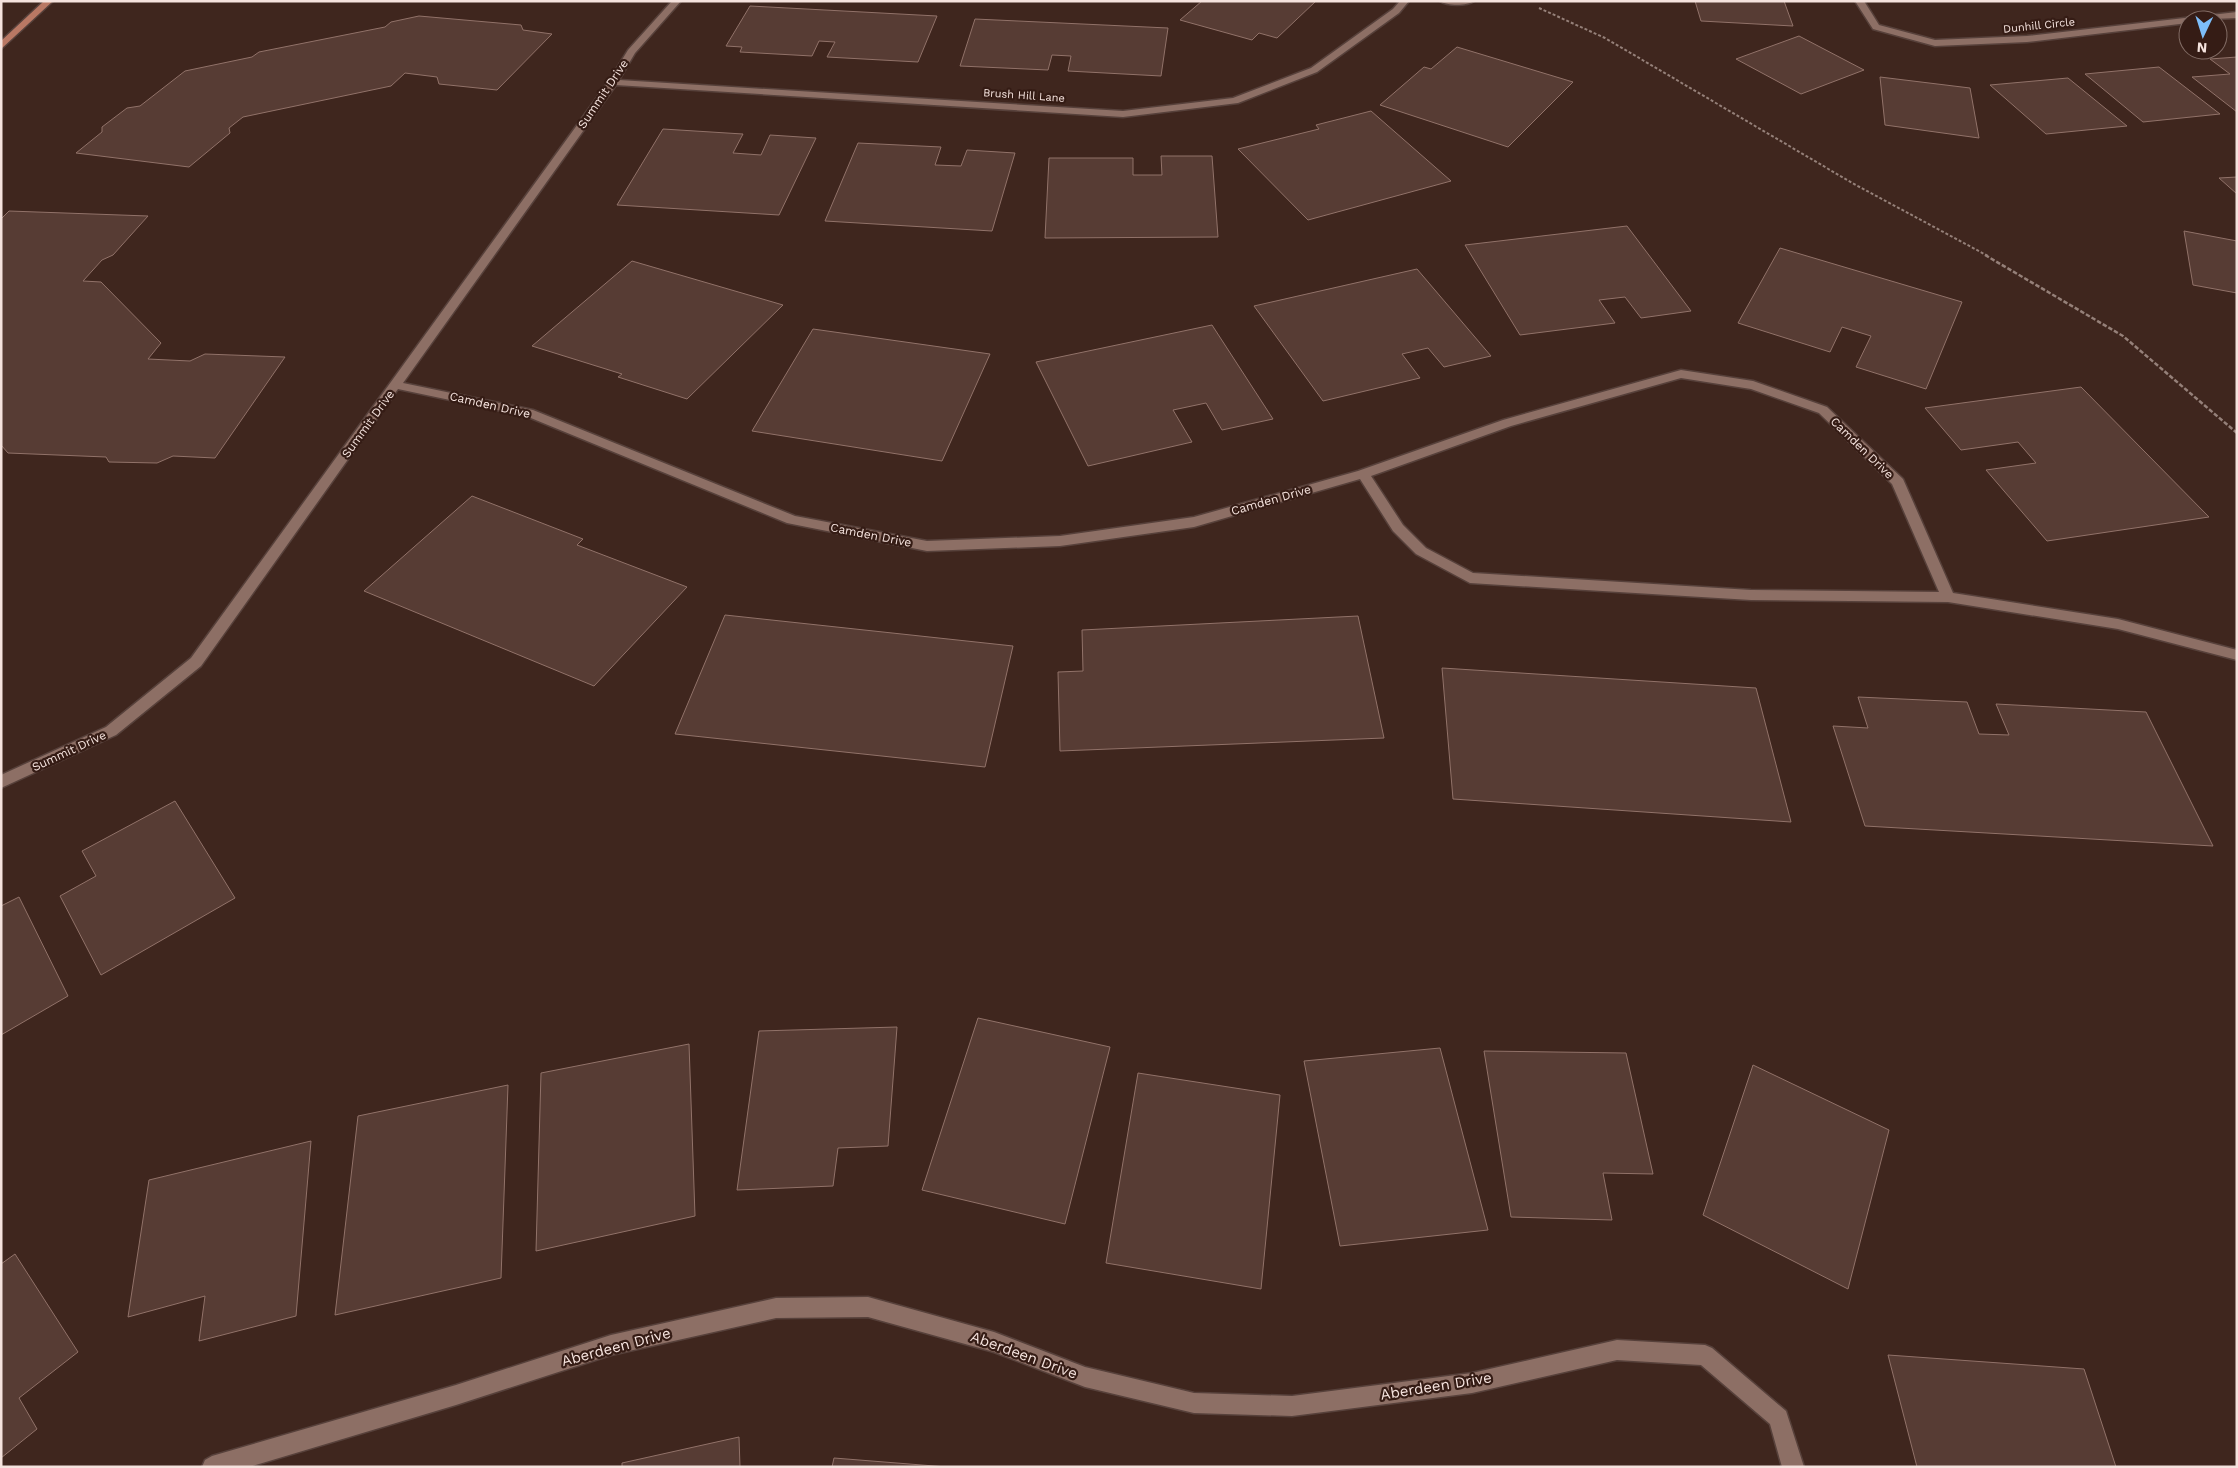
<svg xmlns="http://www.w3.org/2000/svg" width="2238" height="1468" font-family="'Work Sans',sans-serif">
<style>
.building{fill:#573c34;stroke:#917269}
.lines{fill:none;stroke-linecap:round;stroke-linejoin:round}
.minor-casing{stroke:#57413b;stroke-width:3}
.primary-casing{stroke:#57413b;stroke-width:3}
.path-far1{stroke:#958079;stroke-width:2;stroke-dasharray:3 2;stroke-linecap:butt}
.path{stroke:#958079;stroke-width:2.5;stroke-dasharray:4.5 2;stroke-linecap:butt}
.minor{fill:#8d6f65;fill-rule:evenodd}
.primary{fill:#b97864;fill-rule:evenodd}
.labels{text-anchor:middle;stroke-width:4.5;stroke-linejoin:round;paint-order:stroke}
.far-street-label{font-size:11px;fill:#f5e3de;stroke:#351c15}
.street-label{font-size:12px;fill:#f5e3de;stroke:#351c15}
.near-street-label{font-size:15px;fill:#f5e3de;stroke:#351c15}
</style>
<rect width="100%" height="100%" fill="#3f261e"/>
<g class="building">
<polygon points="1202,1 1316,1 1277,38 1259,33 1252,40 1180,20"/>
<polygon points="1695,1 1784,1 1793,26 1701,21"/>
<polygon points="750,6 937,16 918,62 827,57 835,42 819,41 812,56 740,52 742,47 726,46"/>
<polygon points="419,16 521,25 523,30 552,34 497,90 439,84 437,77 405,73 391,86 243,117 229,128 230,133 189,167 76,153 102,132 102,127 127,108 140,106 185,71 252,57 259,52 385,27 391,22"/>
<polygon points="975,19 1168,28 1161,76 1068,71 1071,56 1052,55 1048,70 960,66"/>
<polygon points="1799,36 1864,70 1801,94 1736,59"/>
<polygon points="1457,47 1573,82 1508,147 1380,105 1424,67 1431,69"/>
<polygon points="2237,57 2237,112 2192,77 2230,74 2210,59"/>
<polygon points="2159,67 2220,114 2143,122 2085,74"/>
<polygon points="1880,77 1970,88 1979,138 1885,125"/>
<polygon points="2068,78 2127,126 2046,134 1990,85"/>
<polygon points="1371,111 1451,181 1308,220 1238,149 1319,129 1316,125"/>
<polygon points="663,129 743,134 733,153 761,155 770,135 816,138 779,215 617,205"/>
<polygon points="858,143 941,147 935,165 961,166 967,150 1015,153 992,231 825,221"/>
<polygon points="1161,156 1212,156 1218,237 1045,238 1049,158 1133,158 1133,175 1162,175"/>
<polygon points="2237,177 2237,194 2219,178"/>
<polygon points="9,211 148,216 113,255 102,260 83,281 101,282 161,343 148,359 190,361 205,354 285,357 215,458 173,456 157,463 109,462 106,457 8,453 1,445 1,219"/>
<polygon points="1627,226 1691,311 1641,318 1625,297 1599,300 1615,323 1520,335 1465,245"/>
<polygon points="2184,231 2237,241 2237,293 2193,285"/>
<polygon points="1780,248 1962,302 1926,389 1856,367 1871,336 1842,327 1830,352 1738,323"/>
<polygon points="632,261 783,305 687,399 618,377 622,374 532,346"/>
<polygon points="1417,269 1491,356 1444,367 1428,348 1402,354 1420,378 1323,401 1254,306"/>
<polygon points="1212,325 1273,419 1222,430 1206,403 1173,410 1192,442 1088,466 1036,362"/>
<polygon points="813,329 990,354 942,461 752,431"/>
<polygon points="2081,387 2209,517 2047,541 1986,470 2036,463 2018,442 1961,450 1925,408"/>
<polygon points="472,496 583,539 577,545 687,587 594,686 364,591"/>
<polygon points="725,615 1013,646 985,767 675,734"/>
<polygon points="1358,616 1384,738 1060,751 1058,672 1083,671 1082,630"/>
<polygon points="1442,668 1756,688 1791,822 1453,799"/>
<polygon points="1858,697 1967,702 1979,734 2009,735 1996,704 2146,712 2213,846 1865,826 1833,726 1868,728"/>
<polygon points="175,801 235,898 101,975 60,896 96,876 82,851"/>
<polygon points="19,897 68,996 1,1035 1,906"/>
<polygon points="978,1018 1110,1047 1065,1224 922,1190"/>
<polygon points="897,1027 888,1146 838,1148 833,1186 737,1190 759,1031"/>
<polygon points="689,1044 695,1216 536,1251 541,1073"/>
<polygon points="1440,1048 1488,1230 1340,1246 1304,1061"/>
<polygon points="1484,1051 1626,1053 1653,1174 1603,1173 1612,1220 1511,1217"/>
<polygon points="1753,1065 1889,1130 1848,1289 1703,1215"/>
<polygon points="1138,1073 1280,1095 1261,1289 1106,1263"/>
<polygon points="508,1085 501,1278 335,1315 358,1116"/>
<polygon points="311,1141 296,1316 199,1341 205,1296 128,1317 149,1180"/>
<polygon points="15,1254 78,1352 19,1398 37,1429 1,1458 1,1264"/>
<polygon points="1888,1355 2084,1369 2116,1467 1917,1467"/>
<polygon points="739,1437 740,1467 622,1467 622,1463"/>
<polygon points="834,1458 947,1467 832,1467"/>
</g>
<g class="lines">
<g class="minor-casing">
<g id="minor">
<path d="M672,1H681L635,53L619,80L1123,111L1233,98L1311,68L1393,9L1400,1H1409L1399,13L1317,72L1238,103L1123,117L616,85L403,383L533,410L795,516L927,541L1060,536L1194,517L1358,471L1503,420L1681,370L1753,381L1827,407L1903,479L1953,593L2118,619L2237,650V660L2118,629L1948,602L1751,600L1470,583L1416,554L1393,531L1360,479L1194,527L1060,546L927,551L787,523L526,416L398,389L201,666L116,735L1,788V775L106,727L191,658L609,81L628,50ZM1681,378L1751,389L1819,413L1892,484L1939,592L1751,590L1473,573L1426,548L1403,525L1371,476L1511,426Z"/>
<path d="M1440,1H1474C1467,6 1447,6 1440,1Z"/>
<polygon points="1855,1 1864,1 1879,25 1935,40 2027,36 2237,12 2237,18 2188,20 2188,23 2027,42 1935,46 1873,29"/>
<polygon points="868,1297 994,1332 1085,1367 1194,1393 1292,1396 1472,1373 1617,1340 1705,1345 1712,1348 1786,1411 1804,1467 1782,1467 1770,1424 1701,1365 1617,1360 1472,1393 1292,1416 1194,1413 1085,1387 994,1352 868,1317 776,1318 611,1355 456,1405 249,1467 202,1467 205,1460 212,1456 456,1385 611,1335 776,1298"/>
</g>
</g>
<g class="primary-casing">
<polygon id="primary" points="44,1 53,1 1,49 1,41"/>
</g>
<polyline class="path-far1" points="1539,8 1605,38 1854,184 1988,256"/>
<polyline class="path" points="1985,255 2123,336 2237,433"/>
<use href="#minor" class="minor"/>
<use href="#primary" class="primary"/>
</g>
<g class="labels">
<g class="far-street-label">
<text transform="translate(2039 25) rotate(-6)" y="4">Dunhill Circle</text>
<text transform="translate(1024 95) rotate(4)" y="4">Brush Hill Lane</text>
</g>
<g class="street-label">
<text transform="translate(603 94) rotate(-56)" y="4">Summit Drive</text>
<text transform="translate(490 405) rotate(13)" y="4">Camden Drive</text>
<text transform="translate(368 424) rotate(-54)" y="4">Summit Drive</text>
<text transform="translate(1862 448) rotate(44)" y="4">Camden Drive</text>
<text transform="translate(1271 500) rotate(-16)" y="4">Camden Drive</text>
<text transform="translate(871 535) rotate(11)" y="4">Camden Drive</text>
<text transform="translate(69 751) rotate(-25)" y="4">Summit Drive</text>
</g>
<g class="near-street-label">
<text transform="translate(616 1347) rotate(-15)" y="5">Aberdeen Drive</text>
<text transform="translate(1024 1355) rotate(20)" y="5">Aberdeen Drive</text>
<text transform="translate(1436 1386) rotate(-9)" y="5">Aberdeen Drive</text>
</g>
</g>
<rect width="2238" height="1468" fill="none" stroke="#f5e3de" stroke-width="5"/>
<g transform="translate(2203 35) rotate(184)"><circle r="24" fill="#351c15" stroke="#826c65"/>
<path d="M0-4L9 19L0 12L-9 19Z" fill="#7dbef9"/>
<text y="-8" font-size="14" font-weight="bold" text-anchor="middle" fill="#f5e3de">N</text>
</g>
</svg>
